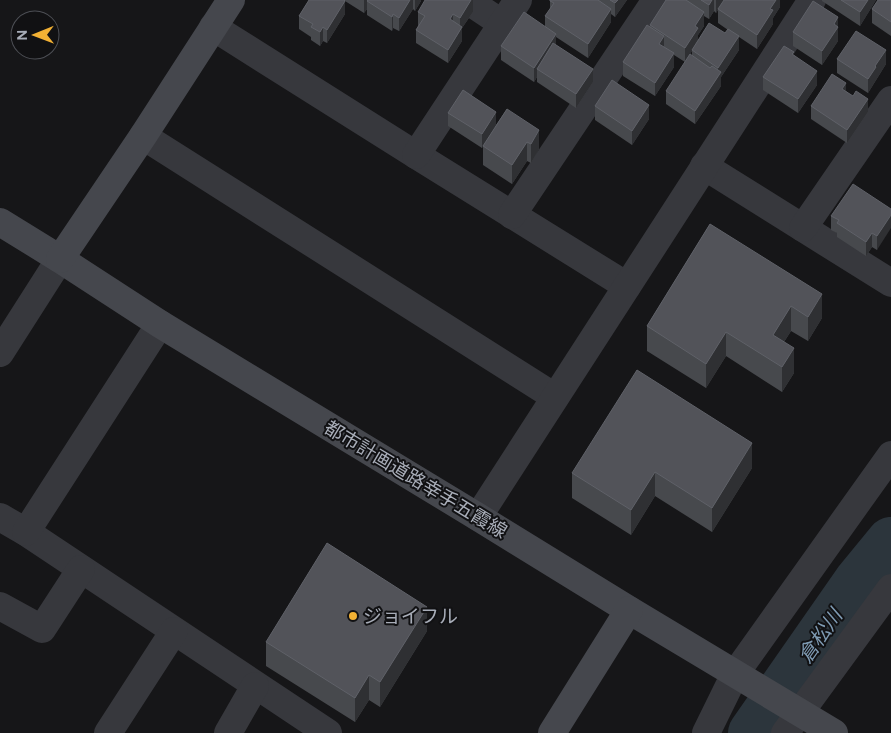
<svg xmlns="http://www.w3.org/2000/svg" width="891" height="733" font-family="Figtree,'Noto Sans JP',sans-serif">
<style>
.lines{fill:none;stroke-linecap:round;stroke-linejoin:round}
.river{stroke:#2c353c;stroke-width:50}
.street{stroke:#37383d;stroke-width:28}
.secondary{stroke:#45474d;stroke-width:28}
.wall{fill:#47494d;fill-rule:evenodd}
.shaded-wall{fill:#2f3033}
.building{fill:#525359;stroke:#5f6168}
.poi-dot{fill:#f2b134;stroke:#111113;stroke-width:2}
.labels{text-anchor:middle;stroke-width:4;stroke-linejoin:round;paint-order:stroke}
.street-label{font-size:19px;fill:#a8adb8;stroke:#111113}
.poi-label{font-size:19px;fill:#a8adb8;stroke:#111113;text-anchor:start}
.water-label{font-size:20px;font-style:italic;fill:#7f9bb3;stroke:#111113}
</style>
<rect width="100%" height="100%" fill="#161618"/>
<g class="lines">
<polyline class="river" points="753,733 859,581 891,542"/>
<g class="street">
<polyline points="467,0 503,24"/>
<polyline points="213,27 416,155 627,286"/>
<polyline points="143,136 555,397"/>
<polyline points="416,155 518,0"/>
<polyline points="704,166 891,283"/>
<polyline points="512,215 656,0"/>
<polyline points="803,228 891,100"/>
<polyline points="0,353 60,259"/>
<polyline points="0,517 26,532 328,733"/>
<polyline points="478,517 812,0"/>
<polyline points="26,532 160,324"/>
<polyline points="0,606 42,629 81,569"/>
<polyline points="108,733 174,631"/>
<polyline points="228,733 255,686"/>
<polyline points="706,733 735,674 891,455"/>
<polyline points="785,733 891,588"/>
</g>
<g class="secondary">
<polyline points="0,222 60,259 160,324 478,517 629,610 834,733"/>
<polyline points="60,259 143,136 231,0"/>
<polyline points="552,733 629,610"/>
</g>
</g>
<g class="wall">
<polygon points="309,0 421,0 421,1 415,11 413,9 399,31 393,28 392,31 367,15 367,9 364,13 345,1 345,14 327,43 323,41 320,46 311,40 311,37 299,29 299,16"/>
<polygon points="473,0 473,12 462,28 462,41 448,63 416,43 416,30 418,26 418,12"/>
<polygon points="550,0 627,0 615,17 611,14 611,22 588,58 556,37 556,45 593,82 576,108 537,82 537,77 534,82 501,60 501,46 545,27 545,16 550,9"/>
<path d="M666,0H780V7L773,18V24L757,49L739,37V50L721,77V86L695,124L666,104V91L692,56V51L685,62L674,55V67L655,96L623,76V62L650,27V25ZM718,10V23L728,30L725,33L698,40V35L704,26V16L709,19L714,11L716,13Z"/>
<polygon points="822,0 876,0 860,26 822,1"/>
<polygon points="891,0 891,36 872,23 872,9"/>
<polygon points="838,17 838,41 822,65 793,46 793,32"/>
<polygon points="794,55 817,85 798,113 763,90 763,77"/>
<polygon points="837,59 886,64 868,93 837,73"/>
<polygon points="846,91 868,112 847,143 811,119 811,106"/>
<polygon points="595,106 649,119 632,145 595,120"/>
<polygon points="507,109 539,149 531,163 527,161 512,184 483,165 483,146 482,148 448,126 448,113 496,125"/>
<polygon points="891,209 877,250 872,247 866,256 837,237 837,233 831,230 831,216"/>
<polygon points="710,224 822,318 808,341 791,331 784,342 794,373 782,392 726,356 706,388 647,351 647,326"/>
<polygon points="752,468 712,532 655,496 631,535 572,498 572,473"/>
<polygon points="427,631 380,707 369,700 355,722 266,666 266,642"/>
</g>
<g class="shaded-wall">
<polygon points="364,0 371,0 367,1 367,9 364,13"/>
<polygon points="410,0 413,0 413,9 399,31 399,18"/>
<polygon points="415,0 421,0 421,1 415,11"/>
<polygon points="471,0 473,0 473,12 462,28 462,41 448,63 448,50 460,31 460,18"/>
<polygon points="618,0 627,0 615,17 615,3"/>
<polygon points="712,0 714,0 714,11 709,19 709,5"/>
<polygon points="716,0 725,0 716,13"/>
<polygon points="776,0 780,0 780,7 773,18 773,24 757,49 757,35 770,9"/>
<polygon points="868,0 876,0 860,26 860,12"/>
<polygon points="345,1 345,14 327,43 327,30"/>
<polygon points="611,9 611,22 588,58 588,44"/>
<polygon points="704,12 704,26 698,35 698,41 692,50 692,51 685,62 685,48 695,26"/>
<polygon points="393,14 393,28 392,31 392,17"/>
<polygon points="453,14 453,28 450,19"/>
<polygon points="838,17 838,41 822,65 822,51 834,24"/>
<polygon points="323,27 323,41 320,46 320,32"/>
<polygon points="556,34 556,48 537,69 537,77 534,82 534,68"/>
<polygon points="664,36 664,50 659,44"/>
<polygon points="739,36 739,50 721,77 721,86 695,124 695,111 718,77 718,68"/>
<polygon points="886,50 886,64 868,93 868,79 875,66"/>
<polygon points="674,53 674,67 655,96 655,83"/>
<polygon points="593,69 593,82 576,108 576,94"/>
<polygon points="817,71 817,85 798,113 798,99"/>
<polygon points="846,83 846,97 842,89"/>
<polygon points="868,99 868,112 847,143 847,130"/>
<polygon points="649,105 649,119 632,145 632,131"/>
<polygon points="496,112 496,126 482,148 482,134"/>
<polygon points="539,130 539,149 531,163 531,144"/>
<polygon points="527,142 527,161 512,184 512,165"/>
<polygon points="891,215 891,228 877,250 877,236"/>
<polygon points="872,233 872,247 866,256 866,242"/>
<polygon points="822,294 822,318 808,341 808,317"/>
<polygon points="791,306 791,331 773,359 773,335"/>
<polygon points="726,332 726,356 706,388 706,364"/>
<polygon points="794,348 794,373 782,392 782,367"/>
<polygon points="752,443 752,468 712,532 712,508"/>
<polygon points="655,472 655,496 631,535 631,510"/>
<polygon points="427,607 427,631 380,707 380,682"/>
<polygon points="369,675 369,700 355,722 355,698"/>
</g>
<g class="building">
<polygon points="309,0 344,0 345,1 327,30 323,27 320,32 311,27 313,24 299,16"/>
<polygon points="368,0 410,0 399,18 393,14 392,17 367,1"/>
<polygon points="425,0 471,0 460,18 453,14 450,19 462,27 448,50 416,30 425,16 418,12"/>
<polygon points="550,0 598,0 611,9 588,44 545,16 554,3 550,1"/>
<polygon points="610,0 618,0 615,3"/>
<polygon points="666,0 686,0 704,12 695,26 698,28 685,48 650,25"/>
<polygon points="701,0 712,0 709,5"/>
<polygon points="724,0 776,0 770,9 773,10 757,35 718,9"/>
<polygon points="841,0 868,0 860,12"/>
<polygon points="878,0 891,0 891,22 872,9"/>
<polygon points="813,1 838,17 834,24 838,27 822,51 793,32"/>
<polygon points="524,12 556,34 534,68 501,46"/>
<polygon points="709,23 725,33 728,29 739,36 718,68 692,50"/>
<polygon points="647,25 664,36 659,44 674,53 655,83 623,62"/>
<polygon points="856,31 886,50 875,66 876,67 868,79 837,59"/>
<polygon points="553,43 593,69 576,94 537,69"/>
<polygon points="784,46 794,52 792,54 817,71 798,99 763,77"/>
<polygon points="690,54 710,68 712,66 721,72 695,111 666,91"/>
<polygon points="832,74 846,83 842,89 853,96 856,91 868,99 847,130 811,106"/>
<polygon points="612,80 649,105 632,131 595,106"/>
<polygon points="463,90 496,112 482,134 448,113"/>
<polygon points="507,109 539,130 531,144 527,142 512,165 483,146"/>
<polygon points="853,184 891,209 891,215 877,236 872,233 866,242 837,223 839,220 831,216"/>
<polygon points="710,224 822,294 808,317 791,306 773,335 794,348 782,367 726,332 706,364 647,326"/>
<polygon points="637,370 752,443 712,508 655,472 631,510 572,473"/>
<polygon points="327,543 427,607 380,682 369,675 355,698 266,642"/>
</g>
<circle class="poi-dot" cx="353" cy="616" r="5"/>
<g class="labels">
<g class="street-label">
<text transform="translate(416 479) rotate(31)" y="7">都市計画道路幸手五霞線</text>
</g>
<g class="poi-label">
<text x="363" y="623">ジョイフル</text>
</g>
<g class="water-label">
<text transform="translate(820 636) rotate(-55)" y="7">倉松川</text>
</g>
</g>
<g transform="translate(35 35) rotate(269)"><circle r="24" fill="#111113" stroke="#4d4f55"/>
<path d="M0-4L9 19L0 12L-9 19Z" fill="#f2b134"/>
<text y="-8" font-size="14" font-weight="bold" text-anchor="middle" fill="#a8adb8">N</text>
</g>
</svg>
